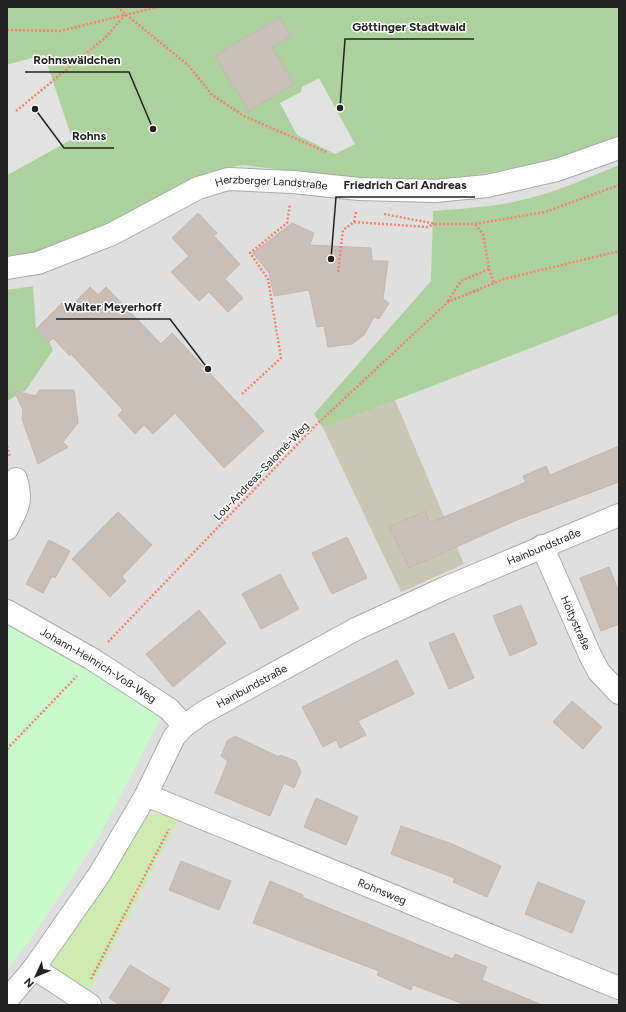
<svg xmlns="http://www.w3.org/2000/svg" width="626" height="1012" font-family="Figtree,sans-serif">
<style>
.residential{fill:#e0dfdf}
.construction{fill:#c7c7b4}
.grass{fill:#cdebb0}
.forest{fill:#add19e}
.park{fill:#c8facc}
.parking{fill:#e2e2e2}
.building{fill:#c7bfb8;stroke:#c4b6ab}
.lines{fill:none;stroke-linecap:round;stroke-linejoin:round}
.minor-casing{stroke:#a9a9a9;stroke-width:24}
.path{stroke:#fa8072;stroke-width:2.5;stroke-dasharray:2 2;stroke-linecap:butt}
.minor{stroke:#fff;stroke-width:22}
.labels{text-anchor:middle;stroke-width:3;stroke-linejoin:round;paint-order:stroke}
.street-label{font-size:11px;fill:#222;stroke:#fff}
.leader{fill:none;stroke:#222;stroke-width:1.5}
.callout-dot{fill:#222;stroke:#fff;stroke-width:1.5}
.callout-label{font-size:12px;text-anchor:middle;font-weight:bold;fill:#222;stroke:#fff;stroke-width:3;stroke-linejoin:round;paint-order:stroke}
</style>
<rect width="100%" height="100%" fill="#f2efe9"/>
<polygon class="residential" points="619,137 619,1005 7,1005 7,256 43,252 112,223 210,172 243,165 346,178 557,160"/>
<polygon class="construction" points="395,400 464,564 401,592 323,428"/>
<path class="grass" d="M163,813L179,819L87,996C72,985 54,978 53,958L141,822L151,815Z"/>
<g class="forest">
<polygon points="7,7 619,7 619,137 557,160 459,178 425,181 346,178 243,165 210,172 112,223 43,252 7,256 7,175 72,139 44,55 7,65"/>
<path d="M619,165V314L323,428L314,414L431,281L433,211C465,208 499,207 530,198C561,190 590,177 619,165Z"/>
<polygon points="33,286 36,329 49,342 53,350 26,390 7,401 7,290"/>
</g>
<polygon class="park" points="7,619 159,712 159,721 99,837 30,940 7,970"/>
<g class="parking">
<polygon points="44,55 72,139 7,175 7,65"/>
<polygon points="319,78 355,144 335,154 297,135 280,103 301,92 302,87"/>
</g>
<g class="building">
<polygon points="280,17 291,36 272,47 294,84 249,111 215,56"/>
<polygon points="198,213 217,233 214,236 240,264 225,279 243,298 228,312 209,292 199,301 171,272 189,256 172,238"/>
<polygon points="292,223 314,233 310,245 371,248 372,261 388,261 383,299 389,303 379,319 374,317 364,335 352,344 328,347 324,326 317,327 309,290 274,296 269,273 253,253"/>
<polygon points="90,287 98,295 106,287 161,344 172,333 264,431 224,468 175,413 153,434 144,425 135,434 118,415 123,410 70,353 70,356 53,338 49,342 36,329 62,303 68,309"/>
<polygon points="39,390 74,390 78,423 63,442 68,447 38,464 22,419 23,410 14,391 36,396"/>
<polygon points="619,446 619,482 517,520 409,568 389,527 425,511 430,523 526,482 523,476 546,466 550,475"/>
<polygon points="118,512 152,545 122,576 126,581 110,597 72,559"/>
<polygon points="347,537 367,578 332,594 312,553"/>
<polygon points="49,540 70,551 55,578 52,576 43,593 26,584"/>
<polygon points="609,567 619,592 619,624 601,631 580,578"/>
<polygon points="280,574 299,609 261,629 242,594"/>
<polygon points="521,605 537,644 510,656 493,616"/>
<polygon points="199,610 226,643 173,687 146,654"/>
<polygon points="454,633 474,678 449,689 429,643"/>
<polygon points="397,660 414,694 358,721 366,735 340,748 336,740 323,747 302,707"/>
<polygon points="572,701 602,727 583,749 553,722"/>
<polygon points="235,736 279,757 280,755 296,761 301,772 294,788 284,783 270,816 215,793 228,761 221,756 227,741"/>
<polygon points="316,798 358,817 346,845 304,827"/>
<polygon points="401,826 452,844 501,866 487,897 453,882 455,878 391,854"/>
<polygon points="181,861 231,881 219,910 169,890"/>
<polygon points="270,881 303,895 302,897 453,959 455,954 487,967 482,980 542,1005 466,1005 413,985 411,990 377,975 379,971 253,923"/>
<polygon points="538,882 585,901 572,933 525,914"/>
<polygon points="130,965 170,989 160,1005 120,1005 109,998"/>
</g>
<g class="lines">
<g class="minor-casing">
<g id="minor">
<path id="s1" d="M7,268L38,263L112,234L198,188L228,179L293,182L359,189L435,191L487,186L557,170L619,148"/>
<path d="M7,529C17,508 23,503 16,479"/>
<path id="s2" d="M542,546L590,655L599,672L619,693"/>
<path id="s3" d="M7,611L92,659L169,709L184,726"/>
<path id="s4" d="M146,795L619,988"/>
<polyline points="34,968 90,1005"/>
<path id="s5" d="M7,1000L34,968L99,875L146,795L174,737L184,726L204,712L356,629L445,588L619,515"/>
</g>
</g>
<g class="path">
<polyline points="117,7 189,66 212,95 244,116 326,152"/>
<polyline points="7,30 60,31 158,7"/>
<polyline points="16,111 105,38 125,15"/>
<polyline points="384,214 436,224 475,224 545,212 619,185"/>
<polyline points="354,222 427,227 435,224"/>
<polyline points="489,269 494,283"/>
<polyline points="338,272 343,230 354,222 356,212"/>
<polyline points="448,301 461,281 489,269 483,234 475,224"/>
<polyline points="242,394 281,358 268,279 250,253 287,223 290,204"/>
<polyline points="7,446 10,457"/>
<polyline points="108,642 317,424 448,302 504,279 619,251"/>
<polyline points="7,749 77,676"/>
<polyline points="91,979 169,829"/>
</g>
<use href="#minor" class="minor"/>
</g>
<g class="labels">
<g class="street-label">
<text dy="4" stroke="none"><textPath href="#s1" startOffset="283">Herzberger Landstraße</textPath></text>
<text transform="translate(261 471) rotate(-46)" y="4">Lou-Andreas-Salomé-Weg</text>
<text dy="4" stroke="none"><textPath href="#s5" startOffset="730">Hainbundstraße</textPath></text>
<text dy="4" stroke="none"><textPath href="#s2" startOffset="84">Höltystraße</textPath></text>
<text dy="4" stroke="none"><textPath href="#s3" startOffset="106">Johann-Heinrich-Voß-Weg</textPath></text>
<text dy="4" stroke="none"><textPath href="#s5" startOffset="406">Hainbundstraße</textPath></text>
<text dy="4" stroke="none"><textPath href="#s4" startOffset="255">Rohnsweg</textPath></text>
</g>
</g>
<path class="leader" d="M340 108L345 39H474M153 129L129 72H25M35 109L64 148H114M331 259L336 197H475M208 369L170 319H56"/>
<g class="callout-dot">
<circle cx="340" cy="108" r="4"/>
<circle cx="153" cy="129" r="4"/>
<circle cx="35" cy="109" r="4"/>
<circle cx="331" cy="259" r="4"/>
<circle cx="208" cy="369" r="4"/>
</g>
<g class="callout-label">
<text x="409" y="31">Göttinger Stadtwald</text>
<text x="77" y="64">Rohnswäldchen</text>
<text x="89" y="140">Rohns</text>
<text x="405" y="189">Friedrich Carl Andreas</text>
<text x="113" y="311">Walter Meyerhoff</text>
</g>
<rect width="626" height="1012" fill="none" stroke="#222222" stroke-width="16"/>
<g transform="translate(36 976) rotate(226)" stroke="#ffffff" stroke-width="3" paint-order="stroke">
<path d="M0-3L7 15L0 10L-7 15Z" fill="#222222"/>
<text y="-6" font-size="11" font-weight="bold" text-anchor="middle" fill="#222222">N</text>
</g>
</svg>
